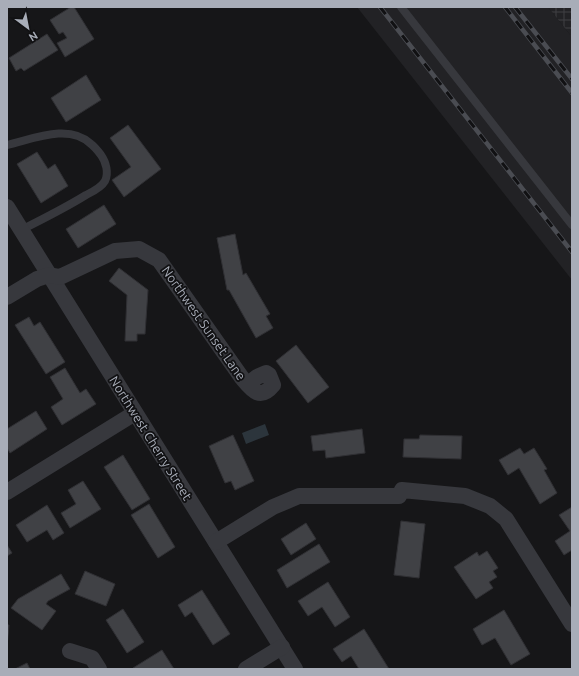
<svg xmlns="http://www.w3.org/2000/svg" width="579" height="676" font-family="Ubuntu,sans-serif">
<style>
.built{fill:#222225}
.industrial{fill:url(#industrial-grid)}
.water{fill:#2c353c}
.building{fill:#404145;stroke:#303034}
.lines{fill:none;stroke-linecap:round;stroke-linejoin:round}
.service{stroke:#37383d;stroke-width:8}
.minor{stroke:#37383d;stroke-width:16}
.rail-casing{stroke:#4a4c52;stroke-width:4.5}
.rail{stroke:#111113;stroke-width:3;stroke-dasharray:9;stroke-linecap:butt}
.labels{text-anchor:middle;stroke-width:3.5;stroke-linejoin:round;paint-order:stroke}
.street-label{font-size:13px;fill:#a8adb8;stroke:#111113}
</style>
<defs>
<pattern id="industrial-grid" width="8" height="8" patternUnits="userSpaceOnUse"><rect width="8" height="8" fill="#222225"/><path d="M0 4h8M4 0v8" fill="none" stroke="#3f3f43"/></pattern>
</defs>
<rect width="100%" height="100%" fill="#161618"/>
<polygon class="built" points="357,7 548,7 572,37 572,280"/>
<polygon class="industrial" points="548,7 572,7 572,37"/>
<polygon class="water" points="265,424 269,435 246,444 242,433"/>
<g class="building">
<polygon points="71,7 74,7 94,39 65,57 57,43 67,38 63,32 59,34 50,20"/>
<polygon points="47,34 58,50 24,71 21,68 16,71 9,58"/>
<polygon points="86,75 101,100 66,122 51,98"/>
<polygon points="128,125 161,169 124,197 112,180 131,167 110,138"/>
<polygon points="37,152 48,169 55,164 68,186 41,203 17,164"/>
<polygon points="104,205 116,224 78,248 66,229"/>
<polygon points="235,234 243,275 246,273 270,314 266,316 273,328 256,338 229,290 227,290 217,238"/>
<polygon points="119,268 148,290 145,334 137,334 137,341 125,341 127,295 109,281"/>
<polygon points="29,317 34,326 40,322 65,362 46,374 15,325"/>
<polygon points="296,345 329,387 308,403 276,361"/>
<polygon points="65,368 80,393 86,389 96,404 62,425 51,407 63,399 50,377"/>
<polygon points="36,411 47,429 10,453 7,448 7,429"/>
<polygon points="362,429 365,453 326,458 325,450 313,451 311,436"/>
<polygon points="233,435 254,481 235,490 231,481 225,483 209,446"/>
<polygon points="420,435 462,436 461,459 403,457 404,439 419,439"/>
<polygon points="520,448 524,454 534,448 547,469 544,470 557,493 540,504 519,468 508,475 499,460"/>
<polygon points="123,455 150,499 132,510 104,467"/>
<polygon points="83,481 101,509 70,528 61,513 76,504 68,490"/>
<polygon points="149,504 175,547 158,558 131,515"/>
<polygon points="47,505 64,533 53,540 47,530 27,542 16,525"/>
<polygon points="572,507 572,550 564,555 555,541 570,531 559,515"/>
<polygon points="401,521 425,524 419,578 394,575"/>
<polygon points="306,523 316,539 291,555 281,539"/>
<polygon points="319,544 330,562 287,588 277,570"/>
<polygon points="7,545 12,553 7,556"/>
<polygon points="487,551 498,568 493,571 497,577 489,582 493,588 476,599 454,567 477,552 479,556"/>
<polygon points="85,571 115,584 106,606 75,594"/>
<polygon points="61,574 70,589 48,601 46,604 56,611 42,630 11,608 18,599"/>
<polygon points="328,582 350,617 335,627 322,607 308,616 298,601"/>
<polygon points="202,590 230,634 213,645 192,612 185,617 178,605"/>
<polygon points="123,609 144,642 127,653 106,620"/>
<polygon points="504,610 530,654 511,665 495,638 482,645 473,629"/>
<polygon points="7,625 9,625 7,647"/>
<polygon points="364,629 389,669 359,669 351,656 342,662 333,649"/>
<polygon points="162,650 174,669 133,669 133,668"/>
<polygon points="27,663 30,669 15,669"/>
</g>
<g class="lines">
<g class="service">
<polyline points="401,7 572,225"/>
<path d="M7,145C33,139 69,123 91,144C95,147 98,151 101,155C106,162 109,173 105,181C101,188 92,192 86,195C65,208 43,219 21,230"/>
</g>
<g class="minor">
<polyline points="7,207 295,669"/>
<path d="M7,297L37,279L49,275L60,277L115,251L139,249L159,260L242,378C252,390 260,401 273,385L269,375L266,373L257,377L248,384"/>
<polyline points="7,492 135,413"/>
<polyline points="216,542 273,507 299,496 399,496 402,490 465,496 490,506 506,519 572,624"/>
<polyline points="70,651 92,658 99,669"/>
<polyline points="246,669 282,647"/>
</g>
<g class="rail-casing">
<g id="rail">
<polyline points="380,7 572,252"/>
<polyline points="505,7 572,93"/>
<polyline points="515,7 572,79"/>
</g>
</g>
<use href="#rail" class="rail"/>
</g>
<g class="labels">
<g class="street-label">
<text transform="translate(204 323) rotate(55)" y="5">Northwest Sunset Lane</text>
<text transform="translate(151 438) rotate(58)" y="5">Northwest Cherry Street</text>
</g>
</g>
<rect width="579" height="676" fill="none" stroke="#a8adb8" stroke-width="16"/>
<g transform="translate(28 28) rotate(148)" stroke="#111113" stroke-width="3" paint-order="stroke">
<path d="M0-3L7 15L0 10L-7 15Z" fill="#a8adb8"/>
<text y="-6" font-size="11" font-weight="bold" text-anchor="middle" fill="#a8adb8">N</text>
</g>
</svg>
